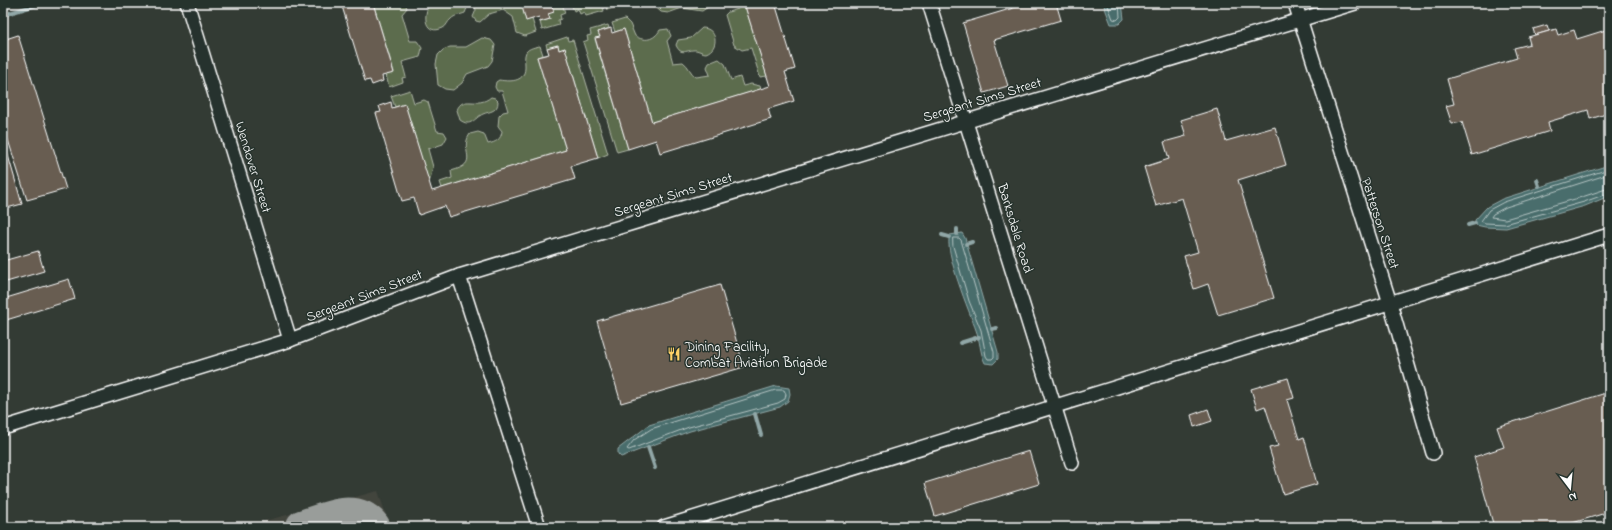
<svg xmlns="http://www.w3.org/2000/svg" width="1612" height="530" font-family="'Indie Flower',sans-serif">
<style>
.built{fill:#43453d}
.green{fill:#5c6c4e;stroke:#aeb6a6}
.water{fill:#486d6c;stroke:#91a7a7}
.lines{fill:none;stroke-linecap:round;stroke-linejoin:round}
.shore{stroke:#b6c5c4;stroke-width:1}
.stream{stroke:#91a7a7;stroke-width:4}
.taxiway{stroke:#999d9a;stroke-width:35}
.building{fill:#675d51;stroke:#fff}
.minor-casing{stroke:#fff;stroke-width:16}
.minor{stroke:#26332d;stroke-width:13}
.labels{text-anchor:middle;stroke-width:3;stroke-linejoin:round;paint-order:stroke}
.street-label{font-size:14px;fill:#fff;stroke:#26332d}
.poi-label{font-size:14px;fill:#fff;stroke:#26332d;text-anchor:start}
</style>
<rect width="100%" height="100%" fill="#333b34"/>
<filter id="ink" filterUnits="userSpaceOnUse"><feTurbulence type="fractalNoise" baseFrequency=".025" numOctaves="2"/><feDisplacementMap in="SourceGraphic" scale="8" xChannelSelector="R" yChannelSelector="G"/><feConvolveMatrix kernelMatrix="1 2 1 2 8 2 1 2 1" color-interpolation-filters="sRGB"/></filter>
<g filter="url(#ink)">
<polygon class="built" points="378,491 390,527 241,527"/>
<g class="green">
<polygon points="373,3 383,3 384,5 391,3 405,3 407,8 402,14 410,41 417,41 422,48 420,57 402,62 406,77 402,78 403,82 389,87 386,75 394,72"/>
<path d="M430,3H466L467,8L465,13C460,15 455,15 451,19C447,22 447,26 443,28C425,36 422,16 430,3Z"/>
<polygon points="474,3 521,3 526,20 532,19 536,32 525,36 517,33 513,17 503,10 489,14 480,22 476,21 473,17 476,10"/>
<polygon points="551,3 562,3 565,13 560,15 561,19 558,20 559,25 542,30 540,22 550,19 548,14"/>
<polygon points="571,3 590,3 591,7 602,4 604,11 586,16 584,12 580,14 578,9 574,11"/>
<polygon points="605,3 620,3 616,7 607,10"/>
<polygon points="651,3 714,3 702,11 682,8 668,13 661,12"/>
<polygon points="737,3 744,3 767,76 760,77 751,48 742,50 734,45 725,15 728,12 738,9"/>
<path d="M625,19L630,24L635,36C645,42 654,40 660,30L668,29L671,36L667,41L673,63L683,62C689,66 690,73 696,77L710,75L707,67L709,63L719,59L725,64L731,80L740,77L743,86L751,84L760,86L761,89L652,122L624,29L615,32L612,23Z"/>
<polygon points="608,25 609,28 598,32 600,37 595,39 628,149 617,152 583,42 588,40 587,36 591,35 590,30"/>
<path d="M702,28C717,28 720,48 706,53C703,53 700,51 696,50C687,49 681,57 676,45L678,40L691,38Z"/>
<polygon points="567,37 568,41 573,40 608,154 598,158 565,48 559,50 557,45 547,48 546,44"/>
<polygon points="482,38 491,40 495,45 492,61 488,66 467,74 462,83 453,90 445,89 438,85 436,64 438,55 443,50 450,47 466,47"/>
<path d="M540,46L543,55L537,57L566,150L442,188L440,182L452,178L451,171C482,163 458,151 470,134L478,132L484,134L488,144C496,142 501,140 502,131L498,126L499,116L503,112L508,111L502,91H497L495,87L496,82L499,80C512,82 526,82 525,65C525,61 524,56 526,52C529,48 535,47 540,46Z"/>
<polygon points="410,90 414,103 424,100 428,102 437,131 444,132 447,137 443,144 428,149 433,167 429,183 405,104 395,107 391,96"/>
<path d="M491,97L495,98L498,101C498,112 490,111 483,114C474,118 471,128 460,120L457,110C463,94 477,109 491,97Z"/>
</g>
<g class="water">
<polygon points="1103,3 1122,3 1124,19 1119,24 1111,24"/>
<polygon points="1609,165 1609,196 1585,206 1506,228 1485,227 1476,225 1475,220 1487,207 1502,199"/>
<path d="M962,233L965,238L998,352V359L993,364L985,363C980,353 980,340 976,330C970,313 943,250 950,235Z"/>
<polygon points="776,386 789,388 790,394 788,401 780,407 690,431 621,457 618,454 618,449 622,446 649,425"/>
</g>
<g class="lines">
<g class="shore">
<polyline points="1107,3 1113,19 1117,20 1120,17 1119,3"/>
<polyline points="1609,169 1504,202 1489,210 1481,221 1485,223 1505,224 1584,202 1609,193"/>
<polyline points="1609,174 1506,207 1493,214 1491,217 1505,219 1582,197 1609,188"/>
<polygon points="953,238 959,238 961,240 994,352 994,357 992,359 988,359 986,356 981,330 969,301 953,246"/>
<polygon points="776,390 784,390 786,394 785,399 778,403 689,427 629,450 627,449 634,440 651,429"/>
</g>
<g class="stream">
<polyline points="3,15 43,3"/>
<polyline points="1537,180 1539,186"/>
<polyline points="1468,225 1475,223"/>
<polyline points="957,229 957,234"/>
<polyline points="942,235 949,237"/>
<polyline points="966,244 972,242"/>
<polyline points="992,329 997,328"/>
<polyline points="960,343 979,337"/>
<polyline points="755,414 761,435"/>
<polyline points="648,447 655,468"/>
</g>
<path class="taxiway" d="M303,527C325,520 355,504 373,527"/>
</g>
<g class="building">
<polygon points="341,3 373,3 394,73 382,76 383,81 372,85 370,80 365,81"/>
<polygon points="521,3 551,3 554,12 548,14 550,19 540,22 539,17 526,21"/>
<polygon points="590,3 602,3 602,4 591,7"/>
<polygon points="744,3 775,3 795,69 785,72 794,101 768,109 771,119 660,153 656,140 628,149 595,38 600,37 598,32 611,28 612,33 624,29 652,122 770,86"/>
<polygon points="1030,3 1056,3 1061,20 994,40 1008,86 984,93 963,23"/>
<polygon points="1547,25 1549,31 1535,35 1533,29"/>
<polygon points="1556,29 1558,35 1574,30 1577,39 1609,29 1609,113 1590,119 1588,110 1548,122 1550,131 1472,155 1462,122 1452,124 1446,106 1454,104 1447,79 1517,58 1514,48 1530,44 1528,37"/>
<polygon points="18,35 66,189 27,200 3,124 3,40"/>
<polygon points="558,45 559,50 565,48 598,158 571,166 575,179 449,217 445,206 419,215 414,198 402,201 376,113 381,112 379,106 391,102 392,108 405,104 432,191 566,150 537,57 549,54 547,48"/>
<polygon points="1217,109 1226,141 1275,127 1286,165 1238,180 1274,298 1218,315 1208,284 1194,289 1184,256 1198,252 1182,198 1156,206 1144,167 1169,159 1164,142 1186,136 1181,120"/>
<polygon points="3,138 22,204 3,209"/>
<polygon points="38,251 44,271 3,283 3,261"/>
<polygon points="69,279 75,299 3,321 3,299"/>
<polygon points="720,285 744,367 621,403 597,321"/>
<polygon points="1288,378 1294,398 1287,400 1299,439 1304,437 1317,484 1283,494 1269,448 1278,446 1265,406 1257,409 1251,389"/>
<polygon points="1609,392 1609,512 1559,527 1494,527 1474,457 1504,447 1497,427"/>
<polygon points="1208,409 1212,421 1194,427 1191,415"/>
<polygon points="1029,451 1039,484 935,516 925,483"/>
</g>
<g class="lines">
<g class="minor-casing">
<g id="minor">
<polyline points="187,3 290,340"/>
<polyline points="929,3 1072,463"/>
<polyline points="1295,3 1390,303 1433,453"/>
<polyline points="459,276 539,527"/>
<polyline points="3,428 290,340 459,276 1355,3"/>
<polyline points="664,527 1609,235"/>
</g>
</g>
<use href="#minor" class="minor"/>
</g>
</g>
<defs>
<g id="restaurant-bare" transform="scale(1.08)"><path d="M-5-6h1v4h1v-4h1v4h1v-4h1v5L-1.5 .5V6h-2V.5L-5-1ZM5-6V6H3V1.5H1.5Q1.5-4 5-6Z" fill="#ffd166" stroke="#26332d" stroke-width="2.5" paint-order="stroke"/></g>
</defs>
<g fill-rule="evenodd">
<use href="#restaurant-bare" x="674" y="354"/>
</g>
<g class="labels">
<g class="street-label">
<text transform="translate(982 99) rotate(-17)" y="5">Sergeant Sims Street</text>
<text transform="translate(254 167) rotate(73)" y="5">Wendover Street</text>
<text transform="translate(673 194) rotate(-17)" y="5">Sergeant Sims Street</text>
<text transform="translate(1381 223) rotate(72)" y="5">Patterson Street</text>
<text transform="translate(1016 228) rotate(73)" y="5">Barksdale Road</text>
<text transform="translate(364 295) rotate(-21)" y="5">Sergeant Sims Street</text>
</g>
<g class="poi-label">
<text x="685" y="351">Dining Facility,<tspan x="685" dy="16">Combat Aviation Brigade</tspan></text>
</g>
</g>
<rect width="1612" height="530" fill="none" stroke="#26332d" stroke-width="16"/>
<rect x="8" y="8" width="1596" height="514" fill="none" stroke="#fff" stroke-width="1.5" filter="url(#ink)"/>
<g transform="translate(1570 488) rotate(164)" stroke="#26332d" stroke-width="3" paint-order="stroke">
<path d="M0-3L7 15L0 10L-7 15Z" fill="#ffffff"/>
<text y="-6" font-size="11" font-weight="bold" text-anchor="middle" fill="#ffffff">N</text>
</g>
</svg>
